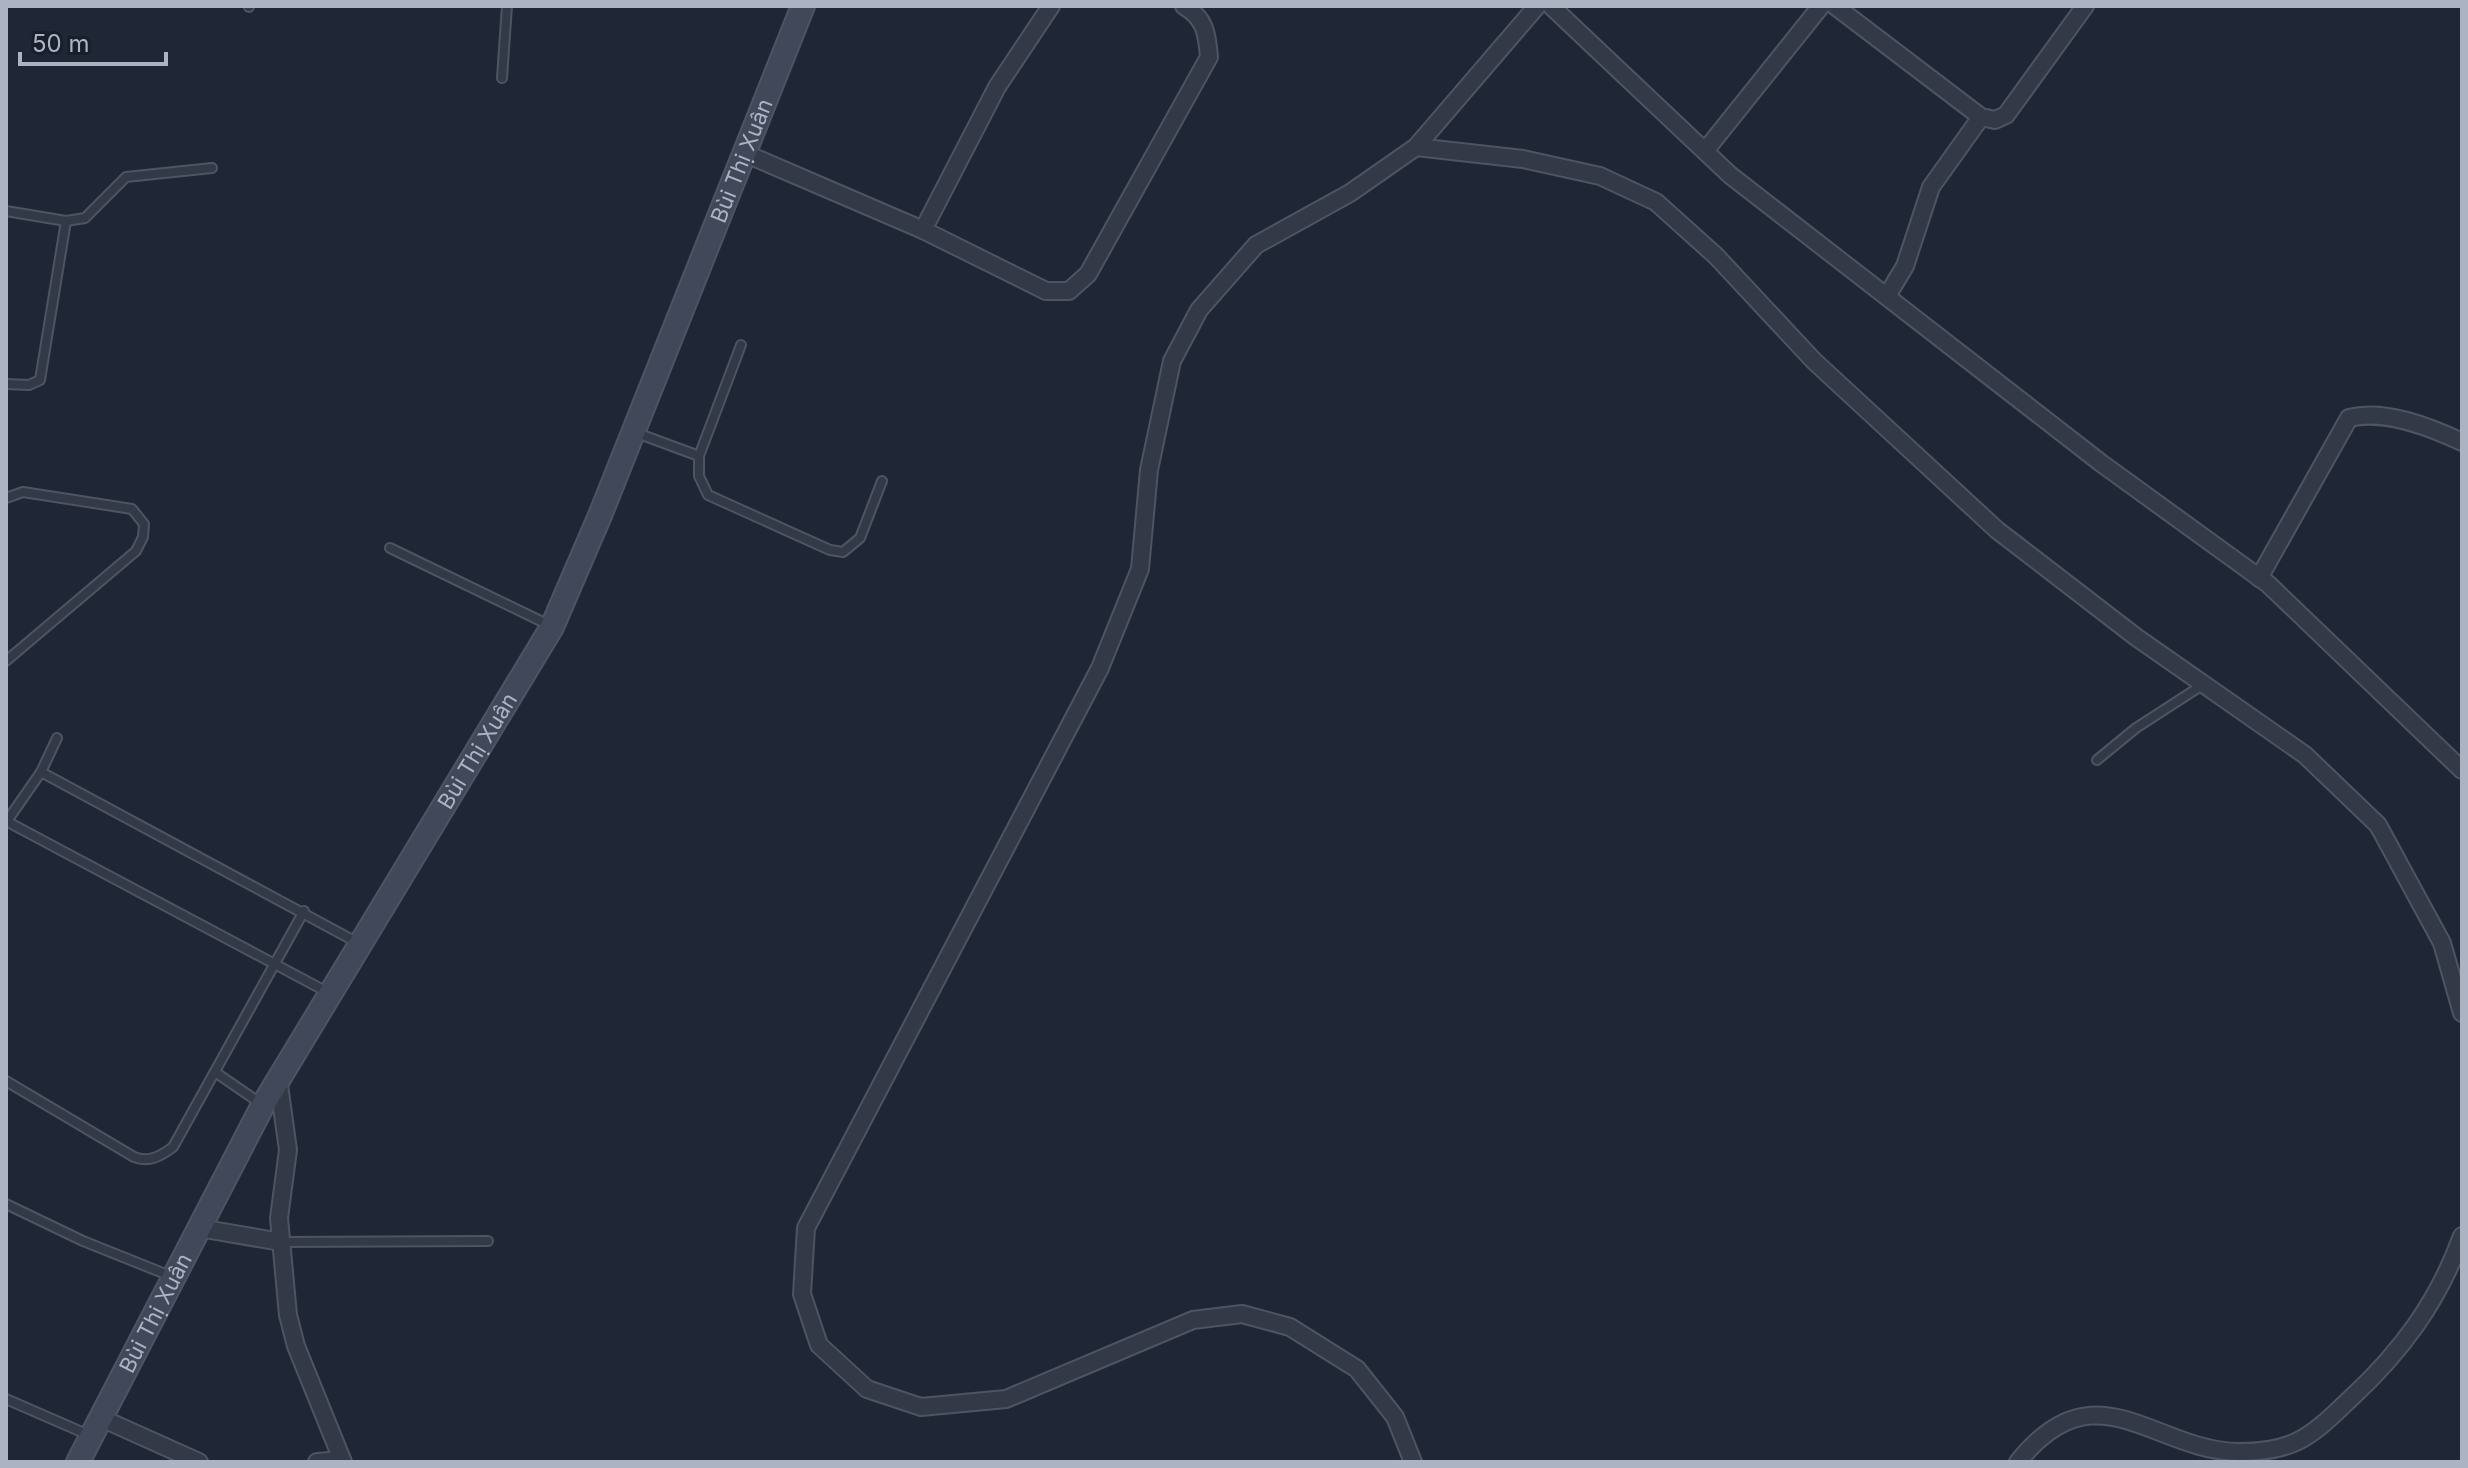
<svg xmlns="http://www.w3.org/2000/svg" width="2468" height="1468" font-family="Inter,sans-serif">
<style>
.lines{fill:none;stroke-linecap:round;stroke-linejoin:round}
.lane-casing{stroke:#4d5462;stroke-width:12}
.street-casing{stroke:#4d5462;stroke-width:20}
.secondary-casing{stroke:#4d5462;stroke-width:26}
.lane{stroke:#333946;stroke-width:8}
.street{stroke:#333946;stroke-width:16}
.secondary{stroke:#414859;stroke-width:22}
.labels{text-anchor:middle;stroke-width:8;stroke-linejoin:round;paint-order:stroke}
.street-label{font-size:22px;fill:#acb4c4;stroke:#181f2b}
</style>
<rect width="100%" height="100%" fill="#1f2736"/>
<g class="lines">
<g class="lane-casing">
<g id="lane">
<polyline points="249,7 249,6"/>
<polyline points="502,78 507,6"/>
<polyline points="6,211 66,221 85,218 126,177 212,168"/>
<polyline points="6,384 29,385 40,380 66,221"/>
<polyline points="634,432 699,456 699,476 708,495 830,550 843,552 860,538 882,481"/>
<polyline points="699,456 741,345"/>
<polyline points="6,498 23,492 132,509 144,524 143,537 136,551 6,661"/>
<polyline points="390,548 551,626"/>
<polyline points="2097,760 2136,728 2204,684"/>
<polyline points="41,772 57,738"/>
<polyline points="6,821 329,993"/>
<polyline points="7,821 41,772 360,944"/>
<polyline points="215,1072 260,1103"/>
<path d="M6,1081L134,1157C149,1163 161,1156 173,1147L304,911"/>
<polyline points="6,1204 83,1241 173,1277"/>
<polyline points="281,1242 488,1241"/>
<polyline points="6,1399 91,1436"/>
</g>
</g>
<g class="street-casing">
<g id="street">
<polyline points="1551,6 1730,175 2101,463 2268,584 2462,770"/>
<polyline points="1835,6 1981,117 1995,120 2006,115 2085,6"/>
<polyline points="1416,147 1523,159 1600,176 1656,202 1716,256 1814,361 1997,530 2136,637 2305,755 2378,825 2442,943 2462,1013"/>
<polyline points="1705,151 1821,6"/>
<path d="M744,153L923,230L1046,291H1069L1088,274L1209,57C1207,33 1205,18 1184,6"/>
<polyline points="923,230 997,87 1051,6"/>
<polyline points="1887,296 1905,266 1931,187 1981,117"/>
<path d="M2259,578L2349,418C2385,409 2430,427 2462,442"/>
<polyline points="278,1078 288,1150 279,1218 288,1315 296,1346 343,1462"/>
<polyline points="199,1228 281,1242"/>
<polyline points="101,1418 199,1462"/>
<polyline points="317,1462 342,1460"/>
<polyline points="1413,1462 1395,1417 1357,1369 1290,1327 1242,1314 1193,1320 1006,1399 921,1407 867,1389 819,1345 802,1294 806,1228 1100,668 1140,569 1149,470 1172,361 1199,310 1256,245 1350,193 1416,147 1537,6"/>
<path d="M2018,1462C2096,1364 2153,1451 2239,1452C2260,1452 2280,1450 2298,1441C2318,1431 2334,1414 2350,1399C2401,1352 2438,1302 2462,1236"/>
</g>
</g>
<g class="secondary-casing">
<g id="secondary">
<path id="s1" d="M78,1462L263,1105L552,627L601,513L803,6"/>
</g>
</g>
<use href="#lane" class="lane"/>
<use href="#street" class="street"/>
<use href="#secondary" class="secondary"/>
</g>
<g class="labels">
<g class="street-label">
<text dy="8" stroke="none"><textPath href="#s1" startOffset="1464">Bùi Thị Xuân</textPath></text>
<text dy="8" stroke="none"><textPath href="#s1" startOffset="816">Bùi Thị Xuân</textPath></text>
<text dy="8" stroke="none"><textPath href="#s1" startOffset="168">Bùi Thị Xuân</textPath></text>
</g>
</g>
<rect width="2468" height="1468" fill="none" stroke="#acb4c4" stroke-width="16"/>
<path d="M20 52v12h146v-12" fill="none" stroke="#acb4c4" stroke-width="4"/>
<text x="32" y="52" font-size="24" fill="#acb4c4" stroke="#181f2b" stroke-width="6" paint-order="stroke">50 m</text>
</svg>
